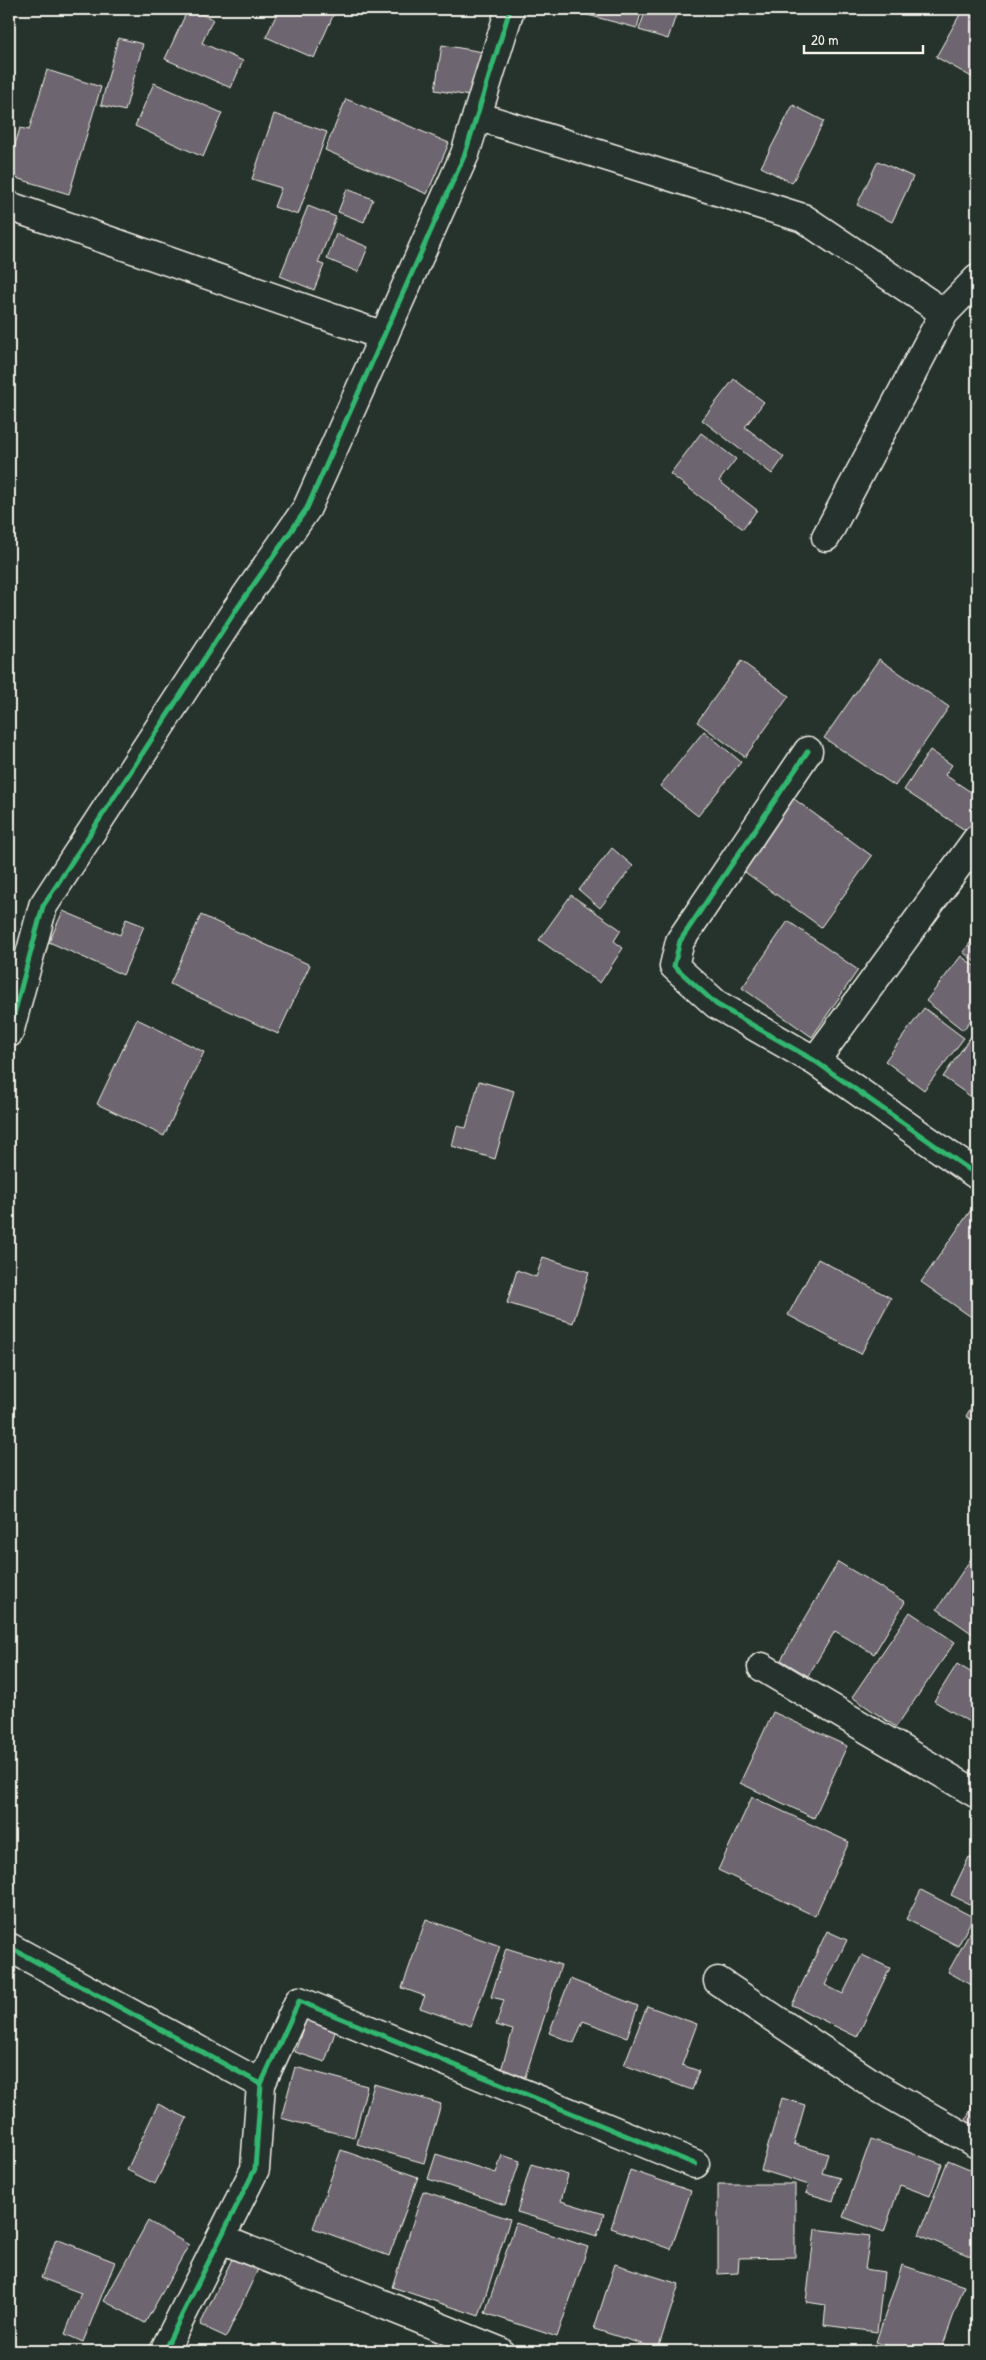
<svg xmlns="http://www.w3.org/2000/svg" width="986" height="2360" font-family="'Patrick Hand',sans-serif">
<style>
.building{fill:#6d666f;stroke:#f4f1e8}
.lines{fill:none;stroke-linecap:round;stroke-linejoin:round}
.minor-casing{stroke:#f4f1e8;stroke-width:31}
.minor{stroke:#26332d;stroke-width:28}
.cycleway-casing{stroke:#26332d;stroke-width:8}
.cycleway{stroke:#33b770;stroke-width:5}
</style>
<rect width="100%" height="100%" fill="#26332d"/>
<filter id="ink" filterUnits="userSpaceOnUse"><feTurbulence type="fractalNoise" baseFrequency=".02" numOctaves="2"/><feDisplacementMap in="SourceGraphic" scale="10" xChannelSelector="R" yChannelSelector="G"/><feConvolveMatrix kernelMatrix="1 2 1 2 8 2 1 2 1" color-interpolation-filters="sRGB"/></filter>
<g filter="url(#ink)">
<g class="building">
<polygon points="188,9 213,19 202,43 243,61 231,88 165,59"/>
<polygon points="279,9 336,9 314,58 266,37"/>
<polygon points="565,9 642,9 637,28"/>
<polygon points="646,9 678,9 668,39 639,30"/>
<polygon points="963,9 977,9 977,80 936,57"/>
<polygon points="118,38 143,44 125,111 101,105"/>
<polygon points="442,45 483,52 475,97 435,90"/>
<polygon points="47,70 101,87 69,194 9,176 9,165 20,128 29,130"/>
<polygon points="154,83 222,113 203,157 135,126"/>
<polygon points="346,99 449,143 427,194 325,150"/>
<polygon points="793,105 824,121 792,183 761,167"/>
<polygon points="274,114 327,132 298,215 274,207 281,188 252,179"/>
<polygon points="878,161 913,177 892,222 857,205"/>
<polygon points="347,189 373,199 364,222 338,212"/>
<polygon points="308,206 336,217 318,263 324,265 314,290 280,276"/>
<polygon points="336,234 368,247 358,272 327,259"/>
<polygon points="734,379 764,402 745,427 784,457 772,474 702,420"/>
<polygon points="701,433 736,459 719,481 757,510 743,529 670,474"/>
<polygon points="879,659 949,707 895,786 824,738"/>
<polygon points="741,661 789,696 745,757 697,722"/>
<polygon points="704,731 741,762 698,816 660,786"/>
<polygon points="930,750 952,765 945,775 977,796 977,819 968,832 904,790"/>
<polygon points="790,796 872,856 821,927 738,867"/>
<polygon points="612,848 633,866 600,908 579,890"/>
<polygon points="571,895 621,930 614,941 623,948 600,983 539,940"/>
<polygon points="63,911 120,935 126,919 144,926 123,975 49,942"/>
<polygon points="201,915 310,965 278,1034 170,984"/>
<polygon points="788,921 858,970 812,1037 742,988"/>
<polygon points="977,934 977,964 963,952"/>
<polygon points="961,956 977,968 977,1012 963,1030 926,1001"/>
<polygon points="924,1008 964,1038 924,1090 885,1061"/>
<polygon points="137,1019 204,1052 164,1136 97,1104"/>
<polygon points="971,1036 977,1040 977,1101 943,1077"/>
<polygon points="479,1081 514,1091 495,1159 452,1146 457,1126 466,1128"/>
<polygon points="977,1201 977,1321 921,1282"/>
<polygon points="543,1257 589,1272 573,1323 507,1303 517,1270 536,1277"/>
<polygon points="818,1259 891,1298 861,1354 788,1315"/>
<polygon points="977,1398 977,1424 966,1416"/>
<polygon points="977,1550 977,1637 937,1609"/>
<polygon points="838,1562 905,1602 874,1654 835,1631 808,1676 781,1660"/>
<polygon points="910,1612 955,1642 896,1727 852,1697"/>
<polygon points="957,1664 977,1676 976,1726 934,1701"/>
<polygon points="773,1712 847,1746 814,1818 740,1783"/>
<polygon points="752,1797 849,1842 815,1916 718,1870"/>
<polygon points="969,1857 977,1861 977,1908 951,1895"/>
<polygon points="921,1890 973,1917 958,1946 906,1919"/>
<polygon points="426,1919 500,1946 471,2026 420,2008 425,1996 402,1988"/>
<polygon points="977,1920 977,1988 948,1972"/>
<polygon points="827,1931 847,1940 825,1985 843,1994 862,1955 890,1968 857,2037 792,2005"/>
<polygon points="506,1948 561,1965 525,2077 501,2070 513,2030 496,2025 504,2000 491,1997"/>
<polygon points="570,1979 638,2006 627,2037 583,2021 574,2043 549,2033"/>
<polygon points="647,2006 697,2024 682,2065 699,2071 692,2090 624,2065"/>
<polygon points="308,2013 338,2023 325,2062 295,2052"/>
<polygon points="295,2067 367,2086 354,2138 281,2118"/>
<polygon points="374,2084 441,2104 424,2163 357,2144"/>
<polygon points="782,2098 805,2105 794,2144 828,2154 822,2173 840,2178 833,2201 806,2193 809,2185 761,2170"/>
<polygon points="977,2098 977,2127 965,2121"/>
<polygon points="158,2104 187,2118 155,2184 127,2170"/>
<polygon points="871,2139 942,2164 930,2196 900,2185 884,2232 843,2217"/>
<polygon points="341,2150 418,2177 389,2256 313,2228"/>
<polygon points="436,2154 496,2173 502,2155 520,2161 505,2205 428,2179"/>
<polygon points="948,2160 977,2172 977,2259 919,2235"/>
<polygon points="531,2164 568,2175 561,2201 604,2214 597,2236 517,2212"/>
<polygon points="630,2170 691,2191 671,2249 611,2228"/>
<polygon points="718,2184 795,2184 795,2257 739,2258 738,2273 718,2274"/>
<polygon points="423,2191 510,2219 479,2316 392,2287"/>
<polygon points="148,2221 189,2245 145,2323 104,2301"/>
<polygon points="516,2223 588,2247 557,2337 485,2313"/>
<polygon points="815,2229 870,2236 865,2269 884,2272 877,2332 824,2325 826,2305 806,2302"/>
<polygon points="56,2239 115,2262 83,2342 65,2334 81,2293 41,2278"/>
<polygon points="234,2255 259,2267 226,2337 200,2325"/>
<polygon points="615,2264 679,2284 658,2349 594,2329"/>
<polygon points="902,2265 964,2286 941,2351 904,2351 876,2342"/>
</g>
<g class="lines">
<g class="minor-casing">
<g id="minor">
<polyline points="477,116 803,218 944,313"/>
<polyline points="9,206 384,336"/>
<polyline points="826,537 944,313 977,279"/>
<polyline points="808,751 680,941 674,966 716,1004 815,1061 977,1175"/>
<polyline points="9,1033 43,906 234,613 307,508 465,154 510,9"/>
<polyline points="815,1061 977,839"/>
<polyline points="762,1667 977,1794"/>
<polyline points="9,1947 261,2084 255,2169 164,2351"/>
<polyline points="718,1981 879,2088 977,2144"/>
<polyline points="261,2084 299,2001 695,2164"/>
<polyline points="221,2239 499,2351"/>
</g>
</g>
<use href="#minor" class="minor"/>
<g class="cycleway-casing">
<g id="cycleway">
<polyline points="808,751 680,941 674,966 716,1004 815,1061 977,1175"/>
<polyline points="9,1033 43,906 234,613 307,508 465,154 510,9"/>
<polyline points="9,1947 261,2084 255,2169 164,2351"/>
<polyline points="261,2084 299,2001 695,2164"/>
</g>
</g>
<use href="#cycleway" class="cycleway"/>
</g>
</g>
<rect width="986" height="2360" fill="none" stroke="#26332d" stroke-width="30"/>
<rect x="15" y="15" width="956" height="2330" fill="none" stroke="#f4f1e8" stroke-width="2" filter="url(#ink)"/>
<path d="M804 45v8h119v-8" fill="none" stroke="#f4f1e8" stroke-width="2.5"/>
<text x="811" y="45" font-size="15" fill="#f4f1e8" stroke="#26332d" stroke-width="4" paint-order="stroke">20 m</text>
</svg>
